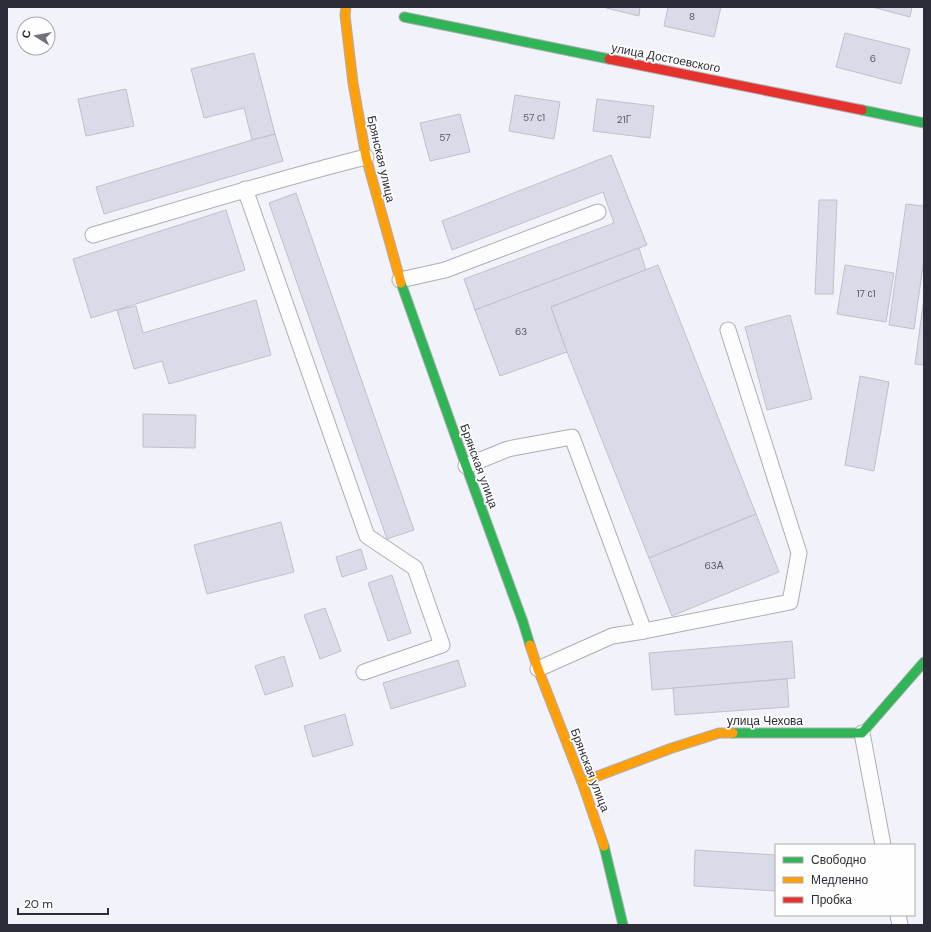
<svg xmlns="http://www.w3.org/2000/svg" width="931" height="932" font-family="'DM Sans',sans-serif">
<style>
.building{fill:#dadbe8;stroke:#c0c0c9}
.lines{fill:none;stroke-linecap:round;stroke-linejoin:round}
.lane-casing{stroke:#acadb5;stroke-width:17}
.fast-casing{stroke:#acadb5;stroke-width:11}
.slow-casing{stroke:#acadb5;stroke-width:11}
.jam-casing{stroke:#acadb5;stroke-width:11}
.lane{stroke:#fdfdfe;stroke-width:15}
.fast{stroke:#30b455;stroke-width:9}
.slow{stroke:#ff9f0a;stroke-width:9}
.jam{stroke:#e5322d;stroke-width:9}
.labels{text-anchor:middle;stroke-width:3.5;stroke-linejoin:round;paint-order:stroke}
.number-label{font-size:10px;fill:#5a5a66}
.street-label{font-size:12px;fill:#2d2d39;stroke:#fefefe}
</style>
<rect width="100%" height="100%" fill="#f2f3fa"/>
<g class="building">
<polygon points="607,7 640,7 639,16 606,8"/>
<polygon points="668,7 721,7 714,37 664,26"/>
<polygon points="872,7 912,7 910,17"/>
<polygon points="845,33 910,49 901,84 836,67"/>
<polygon points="254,53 275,134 252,140 244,108 204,118 191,69"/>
<polygon points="126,89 134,126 86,136 78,99"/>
<polygon points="515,95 560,102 554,139 509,131"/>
<polygon points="597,99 654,106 650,138 593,131"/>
<polygon points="460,114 470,152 430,161 420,123"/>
<polygon points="275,134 283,161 104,214 96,187 252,140"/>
<polygon points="611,155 647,245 475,310 464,279 614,223 603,192 452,250 442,221"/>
<polygon points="296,193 414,530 387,539 269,203"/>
<polygon points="819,200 837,200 833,294 815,294"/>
<polygon points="906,204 924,206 924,259 914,329 889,325"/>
<polygon points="226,210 245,270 91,318 73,259"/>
<polygon points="639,248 646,270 551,307 567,352 500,376 475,310"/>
<polygon points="658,265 756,514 649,558 567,352 551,307"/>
<polygon points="845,265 894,273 886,322 837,314"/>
<polygon points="924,298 924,365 915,364"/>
<polygon points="256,300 271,355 169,384 162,361 134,369 117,310 136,306 143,333"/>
<polygon points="790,315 812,399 767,410 745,327"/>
<polygon points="860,376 889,382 874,471 845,465"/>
<polygon points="143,414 196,415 195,448 143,447"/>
<polygon points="756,514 779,572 672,616 649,558"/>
<polygon points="281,522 294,572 207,594 194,545"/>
<polygon points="361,549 367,569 342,577 336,557"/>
<polygon points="392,575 411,633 388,641 368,583"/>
<polygon points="325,608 341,651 320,659 304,615"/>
<polygon points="792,641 795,678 652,690 649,653"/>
<polygon points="284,656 293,686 265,695 255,666"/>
<polygon points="458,660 466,686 391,709 383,683"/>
<polygon points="787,679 789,707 675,715 673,688"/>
<polygon points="345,714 353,745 313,757 304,726"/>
<polygon points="695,850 776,855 776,891 694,886"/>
</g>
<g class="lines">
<g class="lane-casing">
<g id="lane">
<polyline points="245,189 367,536 415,568 442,645 364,672"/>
<path d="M93,235C184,208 274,180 366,157"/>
<polyline points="400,280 445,270 598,212"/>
<polyline points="466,466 508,449 572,437 644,631"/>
<polyline points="538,669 612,636 644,631 790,602 799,553 728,330"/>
<polyline points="862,733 883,845"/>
<polyline points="898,915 900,925"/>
</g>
</g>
<g class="fast-casing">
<g id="fast">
<polyline points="404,17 609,59"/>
<polyline points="862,110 924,123"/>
<polyline points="401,283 466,466 523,622 530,645"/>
<polyline points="733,733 862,733 924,662"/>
<polyline points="604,846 623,925"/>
</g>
</g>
<g class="slow-casing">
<g id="slow">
<polyline points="346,7 345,15 353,83 366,157 401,283"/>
<polyline points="530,645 538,669 582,782 604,846"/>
<polyline points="582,782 672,748 719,733 733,733"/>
</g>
</g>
<g class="jam-casing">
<polyline id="jam" points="609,59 862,110"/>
</g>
<use href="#lane" class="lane"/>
<use href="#fast" class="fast"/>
<use href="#slow" class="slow"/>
<use href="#jam" class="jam"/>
</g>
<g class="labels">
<g class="number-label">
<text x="692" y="20">8</text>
<text x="873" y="62">6</text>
<text x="534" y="121">57 с1</text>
<text x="624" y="123">21Г</text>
<text x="445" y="141">57</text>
<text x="866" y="297">17 с1</text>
<text x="521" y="335">63</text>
<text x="714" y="569">63А</text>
</g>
<g class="street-label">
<text transform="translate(666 58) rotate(11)" y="4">улица Достоевского</text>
<text transform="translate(381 159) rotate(77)" y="4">Брянская улица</text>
<text transform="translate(479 466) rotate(70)" y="4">Брянская улица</text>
<text x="765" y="725">улица Чехова</text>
<text transform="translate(590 770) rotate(69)" y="4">Брянская улица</text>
</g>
</g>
<rect width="931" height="932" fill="none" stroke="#2d2d39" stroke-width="16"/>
<rect x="775" y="844" width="140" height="72" fill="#fefefe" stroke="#aaaaaf"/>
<rect x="783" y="857" width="20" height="6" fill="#30b455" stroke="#aaaaaf"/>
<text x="811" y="864" font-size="12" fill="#2d2d39">Свободно</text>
<rect x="783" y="877" width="20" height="6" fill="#ff9f0a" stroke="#aaaaaf"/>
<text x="811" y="884" font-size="12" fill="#2d2d39">Медленно</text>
<rect x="783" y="897" width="20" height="6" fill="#e5322d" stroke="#aaaaaf"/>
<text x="811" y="904" font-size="12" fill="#2d2d39">Пробка</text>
<g transform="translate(36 36) rotate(281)"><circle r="19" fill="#fefefe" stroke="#aaaaaf"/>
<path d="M0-3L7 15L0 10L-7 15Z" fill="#72727d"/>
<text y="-6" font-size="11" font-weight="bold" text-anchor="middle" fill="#2d2d39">С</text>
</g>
<path d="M18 908v6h90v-6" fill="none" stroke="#2d2d39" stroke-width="2"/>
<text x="24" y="908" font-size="12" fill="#2d2d39" stroke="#fefefe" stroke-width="3" paint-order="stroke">20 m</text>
</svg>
